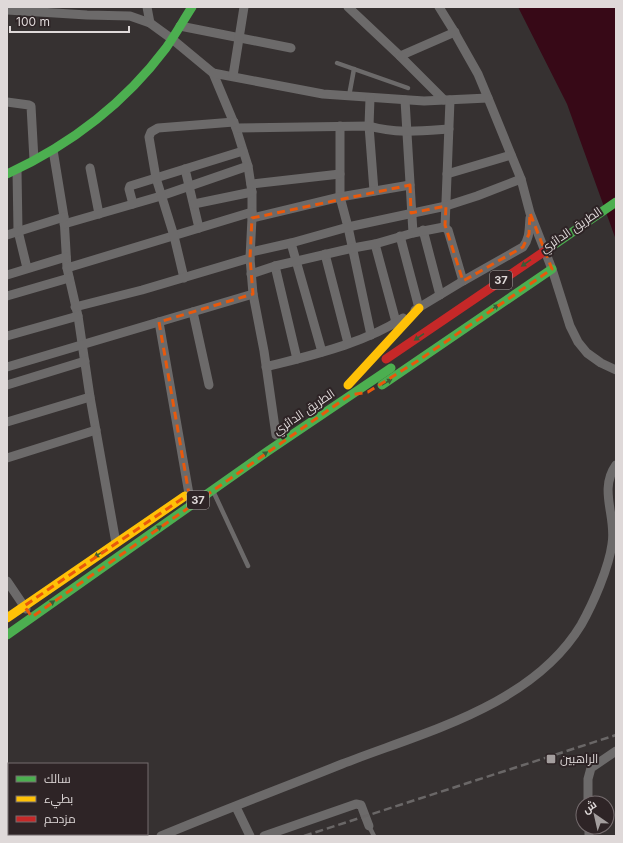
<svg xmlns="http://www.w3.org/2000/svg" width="623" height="843" font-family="Inter,Cairo,sans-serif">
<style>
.water{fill:#370917}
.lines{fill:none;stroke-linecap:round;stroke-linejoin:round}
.lane{stroke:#6c6a6a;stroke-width:4.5}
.street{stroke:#6c6a6a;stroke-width:9}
.fast{stroke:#4caf50;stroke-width:9}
.slow{stroke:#ffc107;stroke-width:9}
.rail{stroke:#6a6767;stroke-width:2.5;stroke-dasharray:8 4;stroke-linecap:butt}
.fast-bridge{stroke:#4caf50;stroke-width:9}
.jam-bridge{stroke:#c62828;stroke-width:9}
.oneway{fill:#3a5c37}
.marked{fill:none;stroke:#e8590c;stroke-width:3;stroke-dasharray:8 5;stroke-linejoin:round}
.poi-dot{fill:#a49e9e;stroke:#2e2426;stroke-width:1.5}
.labels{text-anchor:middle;stroke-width:4;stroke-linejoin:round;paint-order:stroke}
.shield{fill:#2e2426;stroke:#aaa3a3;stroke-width:1}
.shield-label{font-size:11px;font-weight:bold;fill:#dfd9d9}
.street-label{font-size:12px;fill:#dfd9d9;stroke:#2e2426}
.poi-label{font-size:12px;fill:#dfd9d9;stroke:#2e2426;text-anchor:start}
</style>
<rect width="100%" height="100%" fill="#363131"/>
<polygon class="water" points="518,7 616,7 616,240 567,104"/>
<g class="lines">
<g class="lane">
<polyline points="337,63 408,88"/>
<polyline points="349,96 354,69"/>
<polyline points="214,493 248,566"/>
<polyline points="369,826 374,836"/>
</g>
<g class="street">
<polyline points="147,7 150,23"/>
<polyline points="348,7 400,56 444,100"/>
<polyline points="439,7 452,28 478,74 488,98 521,179 530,213 552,269 570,326 578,342 587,353 601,363 616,370"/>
<polyline points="7,10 87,15 130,16 150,23 172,39 213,73 236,128 248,166 252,192 252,218 250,258 253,294 264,351 276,435"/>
<polyline points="180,26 291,48"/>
<polyline points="400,56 455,32"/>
<polyline points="213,73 323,94 424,101 488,98"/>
<polyline points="233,76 244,7"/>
<polyline points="370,98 369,126 374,191"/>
<polyline points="405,100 413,233"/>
<polyline points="7,102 29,105 31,106 34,160"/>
<polyline points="340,126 340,197 348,227 371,335"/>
<path d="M236,128L369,126C396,134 422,131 449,129"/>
<polyline points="53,150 64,217 67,268 78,316 90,397 116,543"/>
<polyline points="90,168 99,214"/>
<polyline points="185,169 199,228"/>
<polyline points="17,170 18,231 27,268"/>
<polyline points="447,174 511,155"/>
<polyline points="251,184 340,174"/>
<polyline points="133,204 129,189 130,186 243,151"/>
<polyline points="194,204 252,192"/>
<polyline points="252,218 340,197 410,185"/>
<polyline points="64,224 161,196 248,166"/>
<polyline points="445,227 450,100"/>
<polyline points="423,230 440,295"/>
<polyline points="7,235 64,217"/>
<polyline points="400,236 419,308"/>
<polyline points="291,243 322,352"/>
<polyline points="375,244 396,322"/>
<polyline points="251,252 291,243 348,227 446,206 477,196 521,179"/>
<polyline points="325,254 348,343"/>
<polyline points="275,266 297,359"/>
<polyline points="67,268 252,212"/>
<polyline points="251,274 275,266 353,248 375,244 413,233 444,227 448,230 463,281"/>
<polyline points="7,275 66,257"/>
<polyline points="184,278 174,236 156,178 149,137 151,132 158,128 234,122"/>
<polyline points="7,296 69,278"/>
<polyline points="75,307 142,290 250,258"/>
<path d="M415,310L463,281L523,247C530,238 529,229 530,218"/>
<polyline points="193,312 209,385"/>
<polyline points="159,322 189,494"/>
<polyline points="7,336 78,316"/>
<polyline points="7,367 253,294"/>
<path d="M266,367C312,355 363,344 403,318"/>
<polyline points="7,385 85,361"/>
<polyline points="7,422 90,397"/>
<polyline points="7,458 96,430"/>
<polyline points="7,581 26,609"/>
<polyline points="588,803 588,779 591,768 616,751"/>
<polyline points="236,807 250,836"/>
<polyline points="589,827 589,836"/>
<path d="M161,836C221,811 282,788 342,764C424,732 532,706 581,625C593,604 609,567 612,544C617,517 598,490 616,465"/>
<polyline points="264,836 356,804 361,805 369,826"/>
</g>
<g class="fast">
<path d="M7,174C70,145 124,104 166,48C175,35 183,21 192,7"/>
<polyline points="382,385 552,269"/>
<polyline points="7,635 268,451 391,368"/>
</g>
<g class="slow">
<polyline points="348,385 419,308"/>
<polyline points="7,618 185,496"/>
</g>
<polyline class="rail" points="304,836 616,735"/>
<polyline class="fast-bridge" points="545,251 616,202"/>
<polyline class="jam-bridge" points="386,359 545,251"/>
</g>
<defs><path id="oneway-solid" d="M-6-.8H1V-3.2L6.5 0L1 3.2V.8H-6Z"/></defs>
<g class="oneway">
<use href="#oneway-solid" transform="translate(526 263) rotate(146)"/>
<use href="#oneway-solid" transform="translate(494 308) rotate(-35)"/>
<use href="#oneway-solid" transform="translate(419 337) rotate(146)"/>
<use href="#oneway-solid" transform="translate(387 382) rotate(-30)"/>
<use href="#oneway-solid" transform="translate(263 455) rotate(-35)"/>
<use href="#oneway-solid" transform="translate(157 529) rotate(-35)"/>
<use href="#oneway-solid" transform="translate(99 554) rotate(146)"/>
<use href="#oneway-solid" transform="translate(50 604) rotate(-35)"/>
</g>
<path class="marked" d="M410,185L411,213L446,206L445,225L463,281L523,247L529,234L530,213L552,269L419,360L368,392L350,395L32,617L24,606L189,494L159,322L253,294L250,258L252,218Z"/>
<rect class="poi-dot" x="546" y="754" width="10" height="10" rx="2"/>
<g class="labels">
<g class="shield">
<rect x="490" y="271" width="22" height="18" rx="3"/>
<rect x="187" y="491" width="22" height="18" rx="3"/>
</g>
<g class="shield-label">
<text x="501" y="284">37</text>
<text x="198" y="504">37</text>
</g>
<g class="street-label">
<text transform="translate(571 230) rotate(-34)" y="4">الطريق الدائري</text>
<text transform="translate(304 412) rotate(-34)" y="4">الطريق الدائري</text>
</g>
<g class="poi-label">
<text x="560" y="763">الراهبين</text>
</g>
</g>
<rect width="623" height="843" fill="none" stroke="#dfd9d9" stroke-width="16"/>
<rect x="8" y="763" width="140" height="72" fill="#2e2426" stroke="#756c6e"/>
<rect x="16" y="776" width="20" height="6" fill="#4caf50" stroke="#756c6e"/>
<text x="44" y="783" font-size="12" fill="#dfd9d9">سالك</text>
<rect x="16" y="796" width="20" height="6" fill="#ffc107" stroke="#756c6e"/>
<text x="44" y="803" font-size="12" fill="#dfd9d9">بطيء</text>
<rect x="16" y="816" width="20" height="6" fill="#c62828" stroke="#756c6e"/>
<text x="44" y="823" font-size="12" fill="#dfd9d9">مزدحم</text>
<g transform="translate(595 815) rotate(326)"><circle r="19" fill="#2e2426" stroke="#756c6e"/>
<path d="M0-3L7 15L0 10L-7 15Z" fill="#a49e9e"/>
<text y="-6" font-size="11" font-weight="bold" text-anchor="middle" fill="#dfd9d9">ش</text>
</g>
<path d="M10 26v6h119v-6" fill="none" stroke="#dfd9d9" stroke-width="2"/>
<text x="16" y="26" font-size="12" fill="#dfd9d9" stroke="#2e2426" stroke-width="3" paint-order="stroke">100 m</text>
</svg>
